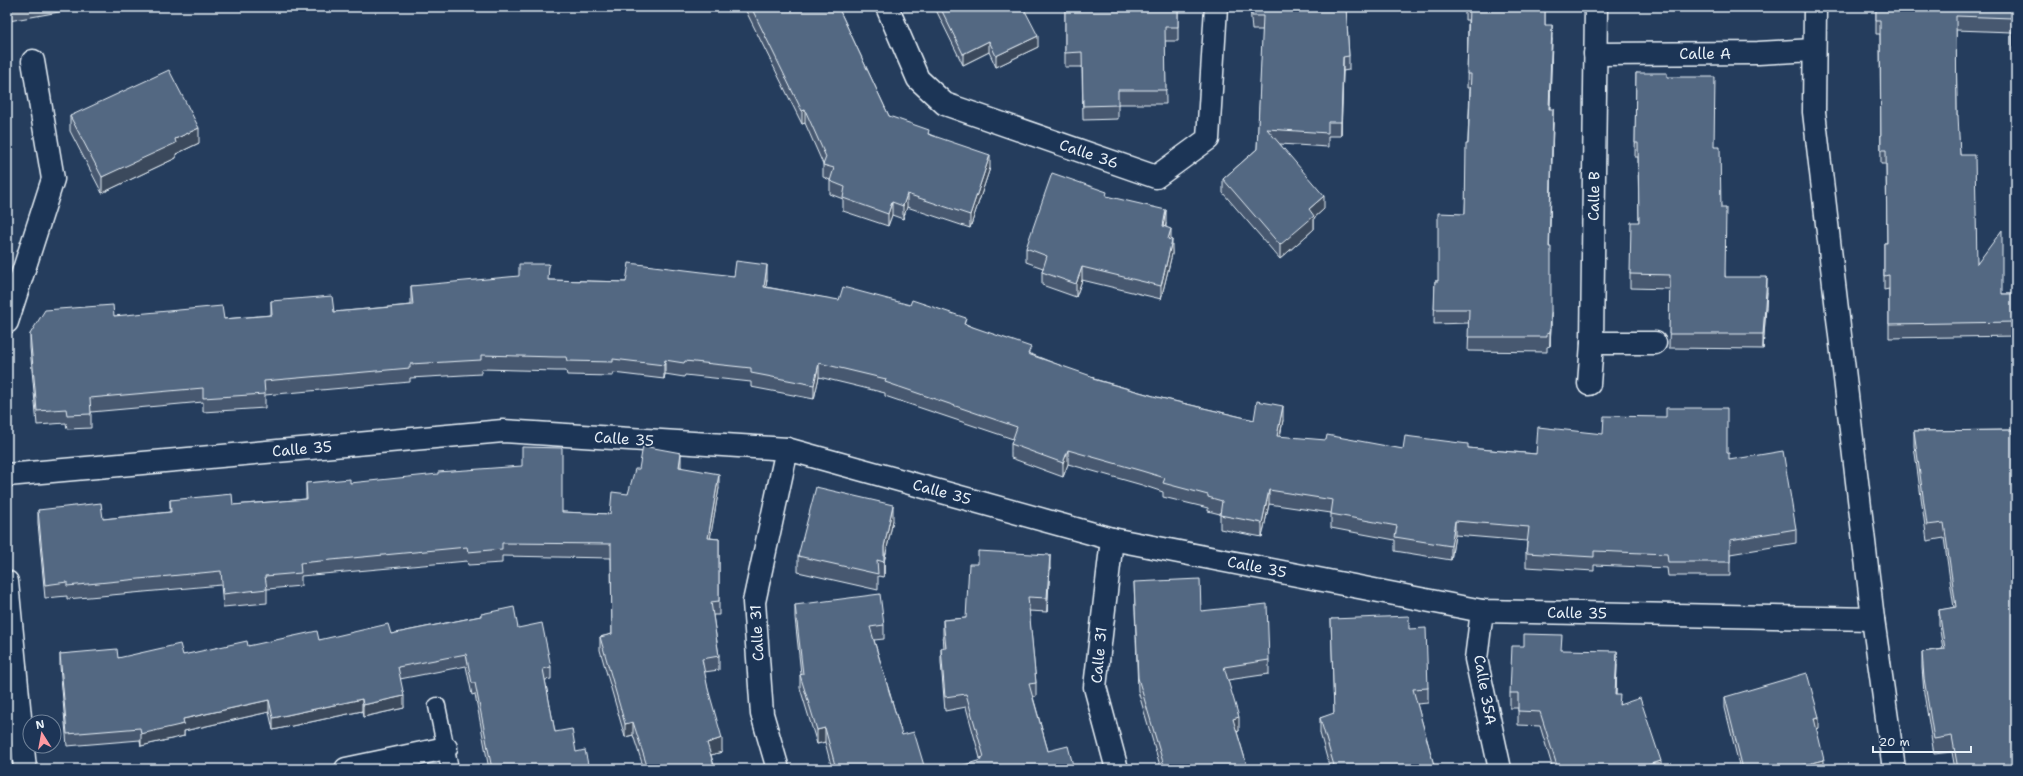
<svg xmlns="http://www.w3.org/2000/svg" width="2023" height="776" font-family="'Shantell Sans',sans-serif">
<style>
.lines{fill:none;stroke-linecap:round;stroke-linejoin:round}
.service-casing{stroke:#e8f1f8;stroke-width:19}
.minor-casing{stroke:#e8f1f8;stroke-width:25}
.tertiary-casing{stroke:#e8f1f8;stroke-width:25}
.service{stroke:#1d3557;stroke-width:16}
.minor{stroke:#1d3557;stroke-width:22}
.tertiary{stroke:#1d3557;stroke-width:22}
.wall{fill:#475970;stroke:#e8f1f8}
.shaded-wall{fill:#3a485b;stroke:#e8f1f8}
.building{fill:#536782;stroke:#e8f1f8}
.labels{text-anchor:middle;stroke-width:3.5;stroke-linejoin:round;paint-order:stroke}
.street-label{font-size:15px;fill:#e8f1f8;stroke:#1d3557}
</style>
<rect width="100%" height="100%" fill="#253d5d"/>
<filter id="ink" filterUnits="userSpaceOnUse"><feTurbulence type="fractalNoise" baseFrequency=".025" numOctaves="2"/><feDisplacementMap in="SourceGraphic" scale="8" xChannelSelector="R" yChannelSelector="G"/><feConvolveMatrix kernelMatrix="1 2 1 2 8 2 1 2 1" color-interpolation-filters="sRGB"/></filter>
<g filter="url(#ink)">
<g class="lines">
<g class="service-casing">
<polyline id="service" points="437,706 450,769"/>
</g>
<g class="minor-casing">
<g id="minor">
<polyline points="887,7 918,79 945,104 1156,177 1208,139 1216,7"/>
<polyline points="1595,54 1758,53 1814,50"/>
<polyline points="7,322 53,179 33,61"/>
<polyline points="1592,343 1655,343"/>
<polyline points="1589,384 1592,343 1596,7"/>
<polyline points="7,475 503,431 787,449 1112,539 1482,611 1873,619"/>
<polyline points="1112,539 1095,687 1117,769"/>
<polyline points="7,582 25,769"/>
<polyline points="1482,611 1476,659 1500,769"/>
<polyline points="346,769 446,748"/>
<polyline points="778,769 762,714 754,602 787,449"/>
</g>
</g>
<g class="tertiary-casing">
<polyline id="tertiary" points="1815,7 1814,112 1873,619 1894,769"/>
</g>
<use href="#service" class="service"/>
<use href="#minor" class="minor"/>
<use href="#tertiary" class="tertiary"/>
</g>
<g class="wall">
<polygon points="7,7 81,7 81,8 9,21 7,12"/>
<polygon points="744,7 838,7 889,116 929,134 990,168 970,228 907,207 903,219 892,215 888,226 843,211 843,199 830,194 830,180 823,177 823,164 805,123 802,124"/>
<polygon points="932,7 1023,7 1038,47 996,67 989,52 963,65 935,8 933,9"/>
<polygon points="1065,7 1178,7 1178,41 1165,41 1166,104 1118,104 1118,119 1083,120 1082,67 1065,67"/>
<polygon points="1250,7 1346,7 1349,56 1349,70 1343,71 1341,136 1328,136 1328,147 1280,144 1324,209 1314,218 1314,229 1280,259 1223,193 1223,179 1257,149 1263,30 1252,30"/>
<polygon points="1465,7 1545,7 1545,25 1552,39 1550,109 1553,124 1549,247 1551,326 1550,346 1547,347 1547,352 1468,351 1469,323 1434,324 1435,281 1438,281 1465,214 1470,88 1467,88 1468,20 1465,20"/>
<polygon points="1876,7 2016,7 2016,147 2014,147 2012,32 1956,30 1957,115 1960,155 1977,264 2002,294 2016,294 2016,336 1889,338 1889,289 1884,290 1884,243 1887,243 1886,164 1881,164 1880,34 1876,34"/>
<polygon points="1636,73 1667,77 1714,147 1721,208 1725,277 1767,292 1763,349 1669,348 1670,289 1630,288 1630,274 1639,222 1638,157 1635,157"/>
<polygon points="70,116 199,143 176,154 176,158 102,193 70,131"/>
<polygon points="1107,196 1166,223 1166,227 1171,240 1172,254 1161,299 1082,280 1076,297 1042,285 1042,272 1043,268 1026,262 1026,248"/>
<polygon points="734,276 767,279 766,287 966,324 1031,354 1094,379 1157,397 1254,420 1283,420 1280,437 1403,449 1468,448 1536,454 1727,453 1729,460 1796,529 1796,543 1730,554 1730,576 1668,576 1667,568 1594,565 1594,571 1526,567 1526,553 1527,541 1455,535 1451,560 1395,551 1395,540 1331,528 1331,513 1269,504 1262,537 1220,529 1220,514 1208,511 1208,508 1163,497 1163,492 1142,485 1068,464 1063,477 1011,458 1011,444 1013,439 885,396 885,393 819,377 814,399 751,387 751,382 685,375 684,377 665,374 664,379 613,373 613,376 567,375 566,371 556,371 481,369 481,374 410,378 410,382 265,395 265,408 203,412 203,402 91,412 91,428 67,429 66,423 37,425 30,348 30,334 114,316 224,319 271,315 271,301 334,312 411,305 411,286 549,280 626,282"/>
<polygon points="2016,430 2016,769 1955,769 1952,752 1934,754 1924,693 1922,668 1922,652 1943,649 1939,625 1939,610 1954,608 1944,538 1927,541 1914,446 1914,431"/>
<polygon points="681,466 681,468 719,488 710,538 719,539 719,615 713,615 719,656 719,670 704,672 722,752 711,755 715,769 644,769 633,735 625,737 600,650 600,637 612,634 611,558 502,556 502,563 468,565 467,561 301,576 301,586 267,589 267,603 223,607 221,585 67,599 67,596 45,598 38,523 38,510 103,519 170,512 170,500 233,505 306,499 306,483 350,483 562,512 610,514 628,494 639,469"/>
<polygon points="893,520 884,562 884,577 878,576 878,590 798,572 798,556"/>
<polygon points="1050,568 1047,612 1029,611 1036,683 1036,696 1033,697 1048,751 980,760 980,758 966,707 945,711 941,662 941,648 944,648 943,634 943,620 966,618"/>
<polygon points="1134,582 1201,611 1269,660 1269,674 1228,680 1239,731 1237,732 1248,769 1161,769 1138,691"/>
<polygon points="795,605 884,625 884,639 874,640 902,735 925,769 832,769 825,742 817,744 800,688 800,675 801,674 795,618"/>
<polygon points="481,614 518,628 551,667 551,679 545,680 555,732 576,752 589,769 489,769 475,694 472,695 466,666 400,679 404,708 363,717 362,711 273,730 269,712 184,731 184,736 141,746 140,740 67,746 60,666 60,654 118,658 183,655 248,646 391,634 481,616"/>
<polygon points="1331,619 1409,629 1428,688 1428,703 1417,704 1435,769 1330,769 1320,733 1320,718 1334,714"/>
<polygon points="1562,650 1617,665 1616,695 1620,705 1661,769 1553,769 1540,726 1518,725 1518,708 1510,708 1510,693"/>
<polygon points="1725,697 1819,728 1816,729 1824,769 1740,769 1725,708"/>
</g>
<g class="shaded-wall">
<polygon points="1552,25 1552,39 1549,124 1549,109"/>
<polygon points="1038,36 1038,47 996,67 996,56"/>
<polygon points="989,41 989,52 963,65 963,54"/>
<polygon points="1343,57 1343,71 1341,136 1341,122"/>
<polygon points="1553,109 1553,124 1549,262 1549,247"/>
<polygon points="805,110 805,123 802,124 802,111"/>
<polygon points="199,128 199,143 176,154 176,158 102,193 102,177 175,139"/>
<polygon points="990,155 990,168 970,228 970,215"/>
<polygon points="907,194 907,207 903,219 903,206"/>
<polygon points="1324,196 1324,209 1314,218 1314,229 1280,259 1280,245 1309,209"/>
<polygon points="892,202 892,215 888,226 888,214"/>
<polygon points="1166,210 1166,223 1163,240 1163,226"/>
<polygon points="1171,229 1171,242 1168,239"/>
<polygon points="1172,240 1172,254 1161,299 1161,286"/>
<polygon points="767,265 767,279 764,301 764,287"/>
<polygon points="1082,267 1082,280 1076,297 1076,284"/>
<polygon points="1767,277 1767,292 1763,349 1763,334"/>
<polygon points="1551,312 1551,326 1550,346 1550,332"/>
<polygon points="665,360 665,374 664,379 664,365"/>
<polygon points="819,363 819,377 814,399 814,385"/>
<polygon points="1283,406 1283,420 1277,450 1277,436"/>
<polygon points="1068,450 1068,464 1063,477 1063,463"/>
<polygon points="681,453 681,466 679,481 679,467"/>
<polygon points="719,474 719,488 708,551 708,538"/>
<polygon points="1269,490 1269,504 1262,537 1262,523"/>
<polygon points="893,505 893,520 884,562 884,577 884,547"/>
<polygon points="1455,521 1455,535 1451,560 1451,546"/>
<polygon points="1050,555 1050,568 1047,612 1047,598"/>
<polygon points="1617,651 1617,665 1615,710 1615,695"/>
<polygon points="404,696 404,708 363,717 363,705"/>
<polygon points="362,699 362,711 273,730 273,718"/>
<polygon points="269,700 269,712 184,731 184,736 141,746 141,734 183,719"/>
<polygon points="1239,717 1239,731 1233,733 1233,719"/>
<polygon points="1819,717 1819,728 1814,729 1814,718"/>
<polygon points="633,722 633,735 625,737 625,724"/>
<polygon points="825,728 825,742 817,744 817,730"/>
<polygon points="722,738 722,752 707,756 707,743"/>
<polygon points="1824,760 1824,769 1788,769"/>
<polygon points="1661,761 1661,769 1642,769 1642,767"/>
</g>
<g class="building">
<polygon points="751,7 838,7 889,116 929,130 928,134 990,155 970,215 907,194 903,206 892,202 888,214 843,198 845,187 830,181 834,168 823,165 826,157 805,110 802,111"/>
<polygon points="940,7 1023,7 1038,36 996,56 989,41 963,54"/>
<polygon points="1065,7 1178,7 1178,27 1165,27 1166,90 1118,90 1118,105 1083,106 1082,52 1065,53"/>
<polygon points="1252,7 1346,7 1349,56 1343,57 1341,122 1328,122 1328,133 1267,129 1324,196 1309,209 1314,216 1280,245 1223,179 1257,149 1263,16 1252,16"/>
<polygon points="1469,7 1545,7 1545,25 1552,25 1549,109 1553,109 1549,247 1551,247 1551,312 1550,332 1547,333 1547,337 1468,337 1469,309 1434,309 1435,281 1438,281 1438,213 1465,214 1466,144 1468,144 1471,74 1467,74"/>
<polygon points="1876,7 2016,7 2016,133 2014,133 2012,18 1956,16 1957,115 1958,115 1960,155 1975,155 1977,264 2002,230 2002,294 2016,294 2016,322 1889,324 1889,275 1884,276 1884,243 1887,243 1886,150 1881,150 1880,20 1876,20"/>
<polygon points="169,70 199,128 175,139 176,143 102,177 70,116"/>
<polygon points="1636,73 1667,73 1667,77 1715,77 1714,147 1720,147 1721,208 1726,208 1725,277 1767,277 1763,334 1669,334 1670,275 1630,274 1631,222 1639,222 1638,143 1635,143"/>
<polygon points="1052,173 1107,192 1106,196 1166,210 1163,226 1171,229 1168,239 1172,240 1161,286 1082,267 1076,284 1042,272 1047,256 1026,248"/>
<polygon points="736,261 767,265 764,287 839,300 843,287 910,305 912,300 966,318 964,324 1031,347 1028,354 1094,377 1093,379 1157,397 1254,420 1257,401 1283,406 1277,436 1326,440 1327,435 1403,449 1405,436 1468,444 1468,448 1536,454 1538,427 1603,434 1604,416 1666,417 1666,408 1727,408 1727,453 1729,453 1729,460 1783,451 1796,529 1730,540 1730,562 1668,562 1667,554 1594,551 1594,557 1526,553 1529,527 1455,521 1451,546 1395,537 1397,526 1331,514 1333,500 1269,490 1262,523 1220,515 1222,501 1208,497 1208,495 1163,483 1165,478 1142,471 1068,450 1063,463 1011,444 1017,427 885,382 886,379 819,363 814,385 751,373 751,368 685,361 684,363 665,360 664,365 613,359 613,362 567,361 566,357 556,357 481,355 481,360 410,364 410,368 264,381 265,394 203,398 203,388 90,398 91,414 67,415 66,409 37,411 30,334 45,310 113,305 114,316 222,306 224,319 272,315 271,301 332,296 334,312 413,305 411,286 519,276 519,264 549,264 548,280 626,282 629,263 734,276"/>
<polygon points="2016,430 2016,769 1958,769 1952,736 1934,739 1924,678 1922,652 1945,649 1939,610 1956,607 1944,523 1927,525 1914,431"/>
<polygon points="643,446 681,453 679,467 719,474 708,538 719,539 719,601 711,602 719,656 702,659 708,689 722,738 707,743 715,769 648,769 633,722 625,724 600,637 612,634 611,544 502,543 502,549 468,552 467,547 300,563 301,573 265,576 267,589 223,594 221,571 67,586 67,582 45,585 38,510 101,503 103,519 171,512 170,500 232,494 233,505 307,499 306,483 350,479 350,483 438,474 438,472 522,466 522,447 562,448 562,512 610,514 612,492 628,494 635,469 639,469"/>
<polygon points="816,487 893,505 884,547 884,562 877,560 878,574 798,556"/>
<polygon points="978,551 1050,555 1047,598 1028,597 1036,683 1029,684 1048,751 1068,746 1074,769 951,769 981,760 980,758 984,757 966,694 945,697 941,648 946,648 943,620 966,618 969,564 978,564"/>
<polygon points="1200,579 1201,611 1267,604 1269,660 1224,667 1239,717 1233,719 1248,769 1165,769 1138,678 1134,582"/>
<polygon points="880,594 884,625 870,627 902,735 914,732 925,769 836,769 825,728 817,730 800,675 803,674 795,605"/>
<polygon points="514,607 518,628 542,623 551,667 543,669 555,732 572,729 576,752 585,750 589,769 492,769 475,683 472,683 466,654 398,667 404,696 363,705 362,699 273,718 269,700 183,719 184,724 141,734 140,728 67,734 60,654 117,649 118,658 180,644 183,655 247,641 248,646 317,631 319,640 388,624 391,634 481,616 481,614"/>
<polygon points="1409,616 1409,629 1426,628 1428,688 1413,689 1435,769 1335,769 1320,718 1334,713 1331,619"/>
<polygon points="1524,634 1562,635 1561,650 1617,651 1615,695 1620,695 1619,705 1640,698 1661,761 1642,767 1642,769 1558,769 1540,712 1518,711 1518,693 1510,693 1512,646 1524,646"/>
<polygon points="1807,673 1819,717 1814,718 1824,760 1788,769 1743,769 1725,697"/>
</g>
</g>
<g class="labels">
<g class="street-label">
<text x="1705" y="59">Calle A</text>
<text transform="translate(1089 154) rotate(19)" y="5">Calle 36</text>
<text transform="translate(1594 196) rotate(-89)" y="5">Calle B</text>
<text transform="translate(624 439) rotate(4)" y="5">Calle 35</text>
<text transform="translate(302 449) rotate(-5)" y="5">Calle 35</text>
<text transform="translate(942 492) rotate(15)" y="5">Calle 35</text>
<text transform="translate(1257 567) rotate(11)" y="5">Calle 35</text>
<text transform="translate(1577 613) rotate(1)" y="5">Calle 35</text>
<text transform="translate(757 633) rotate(-93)" y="5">Calle 31</text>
<text transform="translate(1099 655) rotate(-85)" y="5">Calle 31</text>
<text transform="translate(1485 690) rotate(80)" y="5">Calle 35A</text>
</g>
</g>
<rect width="2023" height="776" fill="none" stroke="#1d3557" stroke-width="24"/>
<rect x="12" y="12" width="1999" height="752" fill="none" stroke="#e8f1f8" stroke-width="1.5" filter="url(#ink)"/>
<g transform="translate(42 734) rotate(349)"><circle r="19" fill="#1d3557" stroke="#6e8097"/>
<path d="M0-3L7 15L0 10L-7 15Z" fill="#ff9aa2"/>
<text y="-6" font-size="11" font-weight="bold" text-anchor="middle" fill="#e8f1f8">N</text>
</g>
<path d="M1873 746v6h98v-6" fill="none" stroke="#e8f1f8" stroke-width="2"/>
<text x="1879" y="746" font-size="12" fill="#e8f1f8" stroke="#1d3557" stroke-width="3" paint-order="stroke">20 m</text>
</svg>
